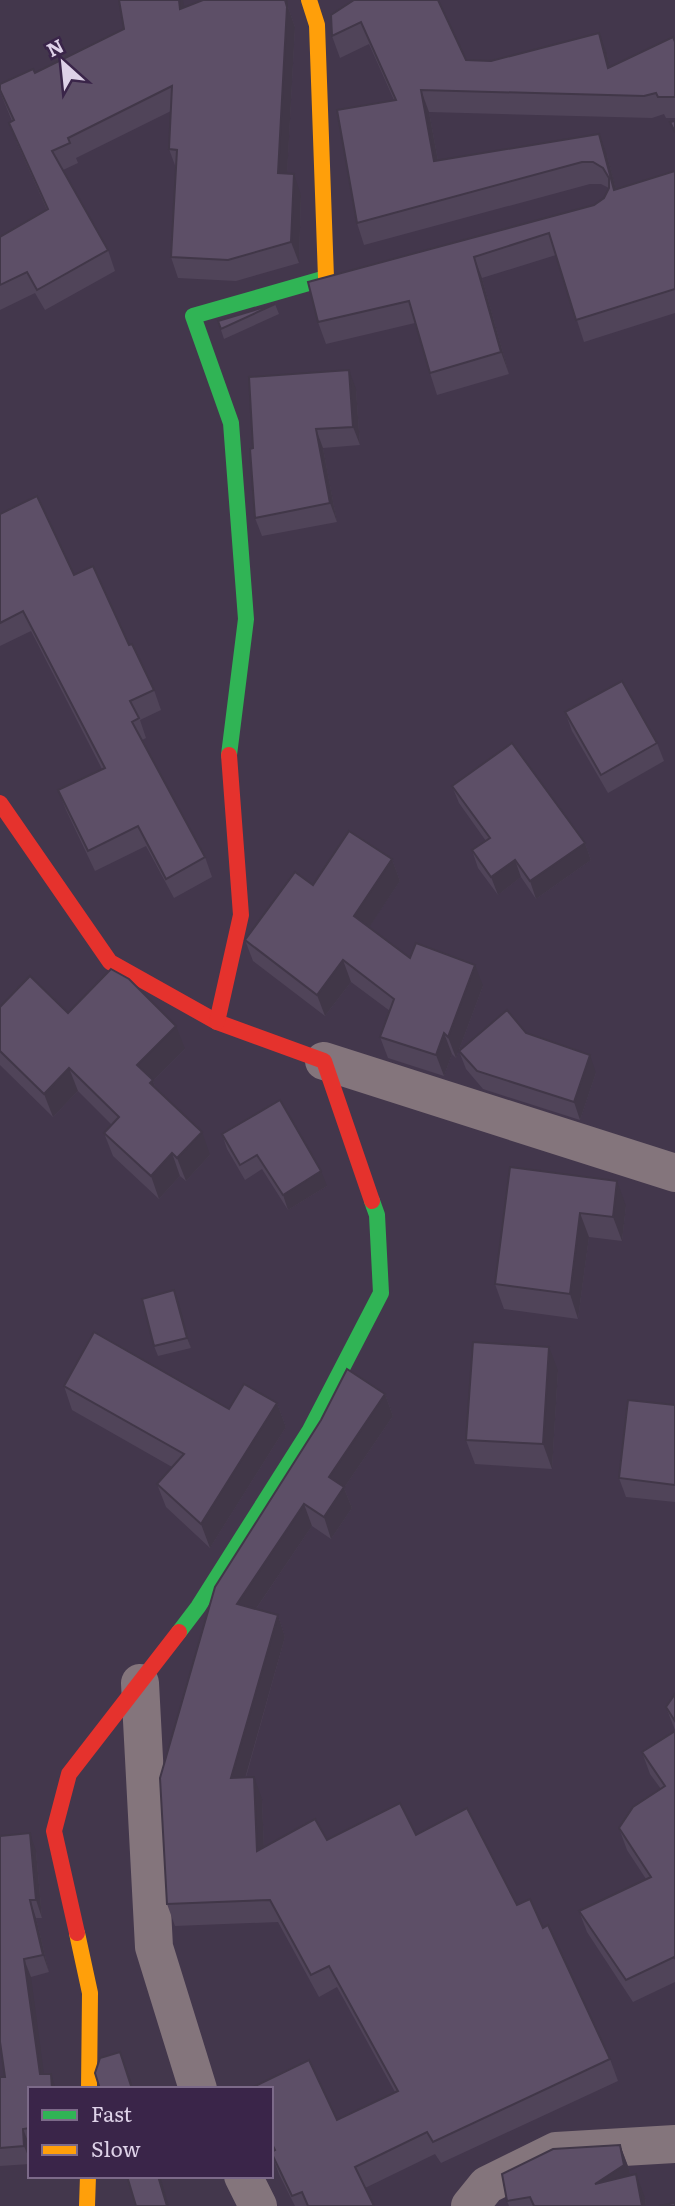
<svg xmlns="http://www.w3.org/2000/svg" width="675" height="2206" font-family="Literata,serif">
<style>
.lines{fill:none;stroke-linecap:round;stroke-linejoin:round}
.street{stroke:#84757c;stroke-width:38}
.fast{stroke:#30b455;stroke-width:16}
.slow{stroke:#ff9f0a;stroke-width:16}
.jam{stroke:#e5322d;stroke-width:16}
.wall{fill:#504459}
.shaded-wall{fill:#413748}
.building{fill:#5d4f67;stroke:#413748;stroke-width:2}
</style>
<rect width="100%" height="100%" fill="#43374c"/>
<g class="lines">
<g class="street">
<polyline points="324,1061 675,1173"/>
<polyline points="140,1683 154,1947 198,2089"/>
<polyline points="243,2176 258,2206"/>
<polyline points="470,2206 487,2185 556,2151 675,2144"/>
</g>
<g class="fast">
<polyline points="229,755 246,619 231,423 193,316 326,278"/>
<polyline points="179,1632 198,1607 310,1430 381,1293 377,1215 372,1201"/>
</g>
<g class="slow">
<polyline points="309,0 317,25 326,278"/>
<polyline points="77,1933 90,1993 89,2089"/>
<polyline points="87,2206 88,2176"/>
</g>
<g class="jam">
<polyline points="0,803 110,962 217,1022 324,1061 372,1201"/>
<polyline points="217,1022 241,915 229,755"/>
<polyline points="77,1933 54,1831 69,1774 179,1632"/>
</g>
</g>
<g class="wall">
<polygon points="354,0 466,60 491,61 607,54 610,67 675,42 675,118 666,118 664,114 652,118 429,112 438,160 607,155 616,190 675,171 675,313 584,342 556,255 482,278 509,374 437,395 430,373 415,323 326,344 318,322 594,205 604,198 609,188 601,184 590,184 364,245 357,223 394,100 369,44 340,58 332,36"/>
<polygon points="288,7 295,27 287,174 301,195 299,263 236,281 178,278 171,257 176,168 169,149 171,111 76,158 78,163 63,170 108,250 115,271 45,310 35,293 0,310 0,237 47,210 17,143 9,123 12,121 0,92 0,84 35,73 184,8"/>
<polygon points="275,304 279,314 224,339 218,321"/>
<polygon points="356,389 360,445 323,448 337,522 262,536 255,518 253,448"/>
<polygon points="0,514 74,575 129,645 154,690 161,710 140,720 146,738 142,740 205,857 212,877 174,898 146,846 95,871 66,810 58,790 102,769 31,631 0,646"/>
<polygon points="565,712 657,743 664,761 608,793 572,731"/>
<polygon points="452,786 585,843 591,860 536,899 521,877 498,895 478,868 472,850 486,841 459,803"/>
<polygon points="392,859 400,881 369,927 410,958 483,986 456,1058 452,1054 444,1076 388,1058 380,1037 390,1011 351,982 325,1016 253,961 245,940 313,885"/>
<polygon points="0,1007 68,1013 185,1049 153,1081 156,1089 210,1155 186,1181 180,1176 159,1199 113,1156 104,1133 112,1125 78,1091 53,1117 0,1065"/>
<polygon points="526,1033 596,1073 580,1120 483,1089 466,1069 459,1051"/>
<polygon points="222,1134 327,1186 288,1210 262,1169 245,1180 227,1149"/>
<polygon points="510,1167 626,1206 622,1241 589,1237 578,1319 504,1309 495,1284"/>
<polygon points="174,1290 191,1348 158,1356 154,1346"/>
<polygon points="558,1371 552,1469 475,1464 466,1440"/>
<polygon points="64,1386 229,1409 277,1403 286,1427 210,1548 166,1507 157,1484 172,1467 72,1410"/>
<polygon points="385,1394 393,1416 344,1488 352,1508 331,1539 312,1526 256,1609 278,1615 285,1637 246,1777 262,1799 264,1848 327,1840 416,1835 517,1905 543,1928 610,2059 618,2081 441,2163 435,2154 365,2188 374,2206 295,2206 279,2174 271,2152 273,2151 271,2147 271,2089 337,2120 395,2092 337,1987 319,1997 278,1922 175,1926 167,1904 215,1587"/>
<polygon points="675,1405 675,1502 626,1497 619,1478"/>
<polygon points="675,1694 675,1730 666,1707"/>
<polygon points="675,1731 675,1982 633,2002 587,1932 579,1911 646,1879 627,1850 619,1828 661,1789 650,1774 642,1752"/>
<polygon points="36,1851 42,1918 36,1918 49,1972 31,1977 30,2164 0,2166 0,2077 5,2077"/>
<polygon points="620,2145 629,2169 630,2176 645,2198 646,2206 509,2206 507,2201"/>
</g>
<g class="shaded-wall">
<polygon points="179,0 183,0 188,30 180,9"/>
<polygon points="285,0 288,0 288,7 295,27 286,194 278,173"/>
<polygon points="599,33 607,54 616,90 608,68"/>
<polygon points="421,90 429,112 442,182 434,161"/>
<polygon points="599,134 607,155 622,212 614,190"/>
<polygon points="294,174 301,195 299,263 291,242"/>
<polygon points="474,257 482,278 509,374 501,352"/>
<polygon points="349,370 356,389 360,445 353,427"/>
<polygon points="316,429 323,448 337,522 330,503"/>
<polygon points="585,843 591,860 536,899 530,881"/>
<polygon points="392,859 400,881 362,938 354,916"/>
<polygon points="515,860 521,877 498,895 491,877"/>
<polygon points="343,960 351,982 325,1016 317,995"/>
<polygon points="475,965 483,986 456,1058 448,1037"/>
<polygon points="176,1026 185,1049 153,1081 161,1103 137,1065"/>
<polygon points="444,1033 452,1054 444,1076 436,1055"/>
<polygon points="590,1055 596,1073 580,1120 574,1102"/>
<polygon points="69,1068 78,1091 53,1117 44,1094"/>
<polygon points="202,1132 210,1155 186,1181 177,1158"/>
<polygon points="172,1153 180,1176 159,1199 151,1176"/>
<polygon points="321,1171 327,1186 288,1210 283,1195"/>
<polygon points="617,1181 626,1206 622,1241 613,1217"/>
<polygon points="580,1213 589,1237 578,1319 570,1294"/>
<polygon points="174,1290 178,1300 191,1348 187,1338"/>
<polygon points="549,1347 558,1371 552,1469 543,1444"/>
<polygon points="385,1394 393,1416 344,1488 352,1508 331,1539 324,1517 329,1477"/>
<polygon points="277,1403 286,1427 210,1548 201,1524"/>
<polygon points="304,1504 312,1526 245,1625 237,1604"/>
<polygon points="278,1615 285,1637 239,1800 231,1778"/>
<polygon points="254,1777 262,1799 265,1873 257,1851"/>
<polygon points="30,1833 36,1851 42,1918 36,1900"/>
<polygon points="30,1900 36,1918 49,1972 43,1955"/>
<polygon points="24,1959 31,1977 46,2089 40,2074"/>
<polygon points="120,2052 131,2081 133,2089 132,2089"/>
<polygon points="51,2074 56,2089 52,2089"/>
<polygon points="23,2129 30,2146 30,2161 24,2146"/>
<polygon points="620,2145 629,2169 633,2189 595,2184"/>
<polygon points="636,2174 645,2198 646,2206 642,2206"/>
<polygon points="158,2176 160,2176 169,2206 167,2206"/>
</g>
<g class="building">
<polygon points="119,0 179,0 180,9 203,0 285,0 287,7 278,173 294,174 291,242 228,260 171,257 177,150 169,149 172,86 68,138 70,143 52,151 108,250 37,290 27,272 0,285 0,237 48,209 9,123 14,120 0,90 0,84 33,69 35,73 124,29"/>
<polygon points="354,0 438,0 466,60 491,61 599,33 608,68 673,37 675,42 675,97 658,97 656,93 644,96 421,90 434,161 599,134 614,190 675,171 675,289 576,320 549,233 474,257 501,352 430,373 409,301 318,322 308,282 594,205 604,198 609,188 609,178 603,168 593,162 582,162 357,223 337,110 396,100 361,22 332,36 331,15"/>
<polygon points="675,121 675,132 670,122"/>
<polygon points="275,304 221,329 218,321"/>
<polygon points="349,370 353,427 316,429 330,503 255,518 250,449 253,448 249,377"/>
<polygon points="37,496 74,575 93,566 129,645 132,644 154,690 130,701 139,718 132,722 205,857 166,879 138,826 88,851 58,790 105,768 23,611 0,623 0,514"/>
<polygon points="622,681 657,743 601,775 565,712"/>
<polygon points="512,743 585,843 530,881 515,860 491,877 472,850 490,838 452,786"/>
<polygon points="349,831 392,859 354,916 410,958 416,943 475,965 448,1037 444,1033 436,1055 380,1037 394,999 343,960 317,995 245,940 295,872 313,885"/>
<polygon points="111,969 129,979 176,1026 137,1065 153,1080 150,1083 202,1132 177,1158 172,1153 151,1176 104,1133 119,1117 69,1068 44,1094 0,1051 0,1007 30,976 68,1013"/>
<polygon points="507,1010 526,1033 590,1055 574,1102 477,1071 459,1051"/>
<polygon points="280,1100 321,1171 283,1195 257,1155 240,1165 222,1134"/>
<polygon points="510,1167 617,1181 613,1217 580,1213 570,1294 495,1284"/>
<polygon points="174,1290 187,1338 154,1346 142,1299"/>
<polygon points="94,1332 229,1409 244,1384 277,1403 201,1524 157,1484 184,1454 64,1386"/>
<polygon points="473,1342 549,1347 543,1444 466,1440"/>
<polygon points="347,1369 385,1394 329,1477 344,1487 324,1517 304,1504 237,1604 278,1615 231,1778 254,1777 257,1851 315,1819 327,1840 400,1803 416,1835 467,1808 517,1905 530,1899 543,1928 548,1925 610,2059 433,2142 427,2132 355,2167 374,2206 308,2206 302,2192 292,2196 271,2152 275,2150 271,2142 271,2089 249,2089 309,2060 337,2120 398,2091 329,1966 311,1975 270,1900 167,1904 160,1778 215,1587 321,1420"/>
<polygon points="628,1400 675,1405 675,1485 619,1478"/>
<polygon points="675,1694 675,1721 666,1707"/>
<polygon points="675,1731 675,1959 674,1957 626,1980 579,1911 651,1877 619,1828 633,1807 665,1786 642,1752"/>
<polygon points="30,1833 36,1900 30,1900 43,1955 24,1959 40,2074 51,2074 52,2089 30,2089 30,2128 23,2129 24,2146 0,2148 0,2077 5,2077 0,2042 0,1836"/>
<polygon points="120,2052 132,2089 100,2089 95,2073 100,2058"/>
<polygon points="620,2145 624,2165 595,2184 636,2174 642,2206 534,2206 530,2197 507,2201 502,2174 553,2149"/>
<polygon points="127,2176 158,2176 167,2206 136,2206"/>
<polygon points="675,2203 675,2206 659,2206"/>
</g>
<rect x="28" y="2087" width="245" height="91" fill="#3a2549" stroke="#7c6a89" stroke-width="2"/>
<rect x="42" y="2110" width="35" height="10" fill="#30b455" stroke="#7c6a89" stroke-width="2"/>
<text x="91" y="2122" font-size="21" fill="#ded2e8">Fast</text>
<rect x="42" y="2145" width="35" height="10" fill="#ff9f0a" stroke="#7c6a89" stroke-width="2"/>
<text x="91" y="2157" font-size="21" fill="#ded2e8">Slow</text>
<g transform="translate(63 63) rotate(333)" stroke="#3a2549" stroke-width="5" paint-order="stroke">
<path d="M0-5L12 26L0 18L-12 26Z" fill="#ded2e8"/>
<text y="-10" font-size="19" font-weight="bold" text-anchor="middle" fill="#ded2e8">N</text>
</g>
</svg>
